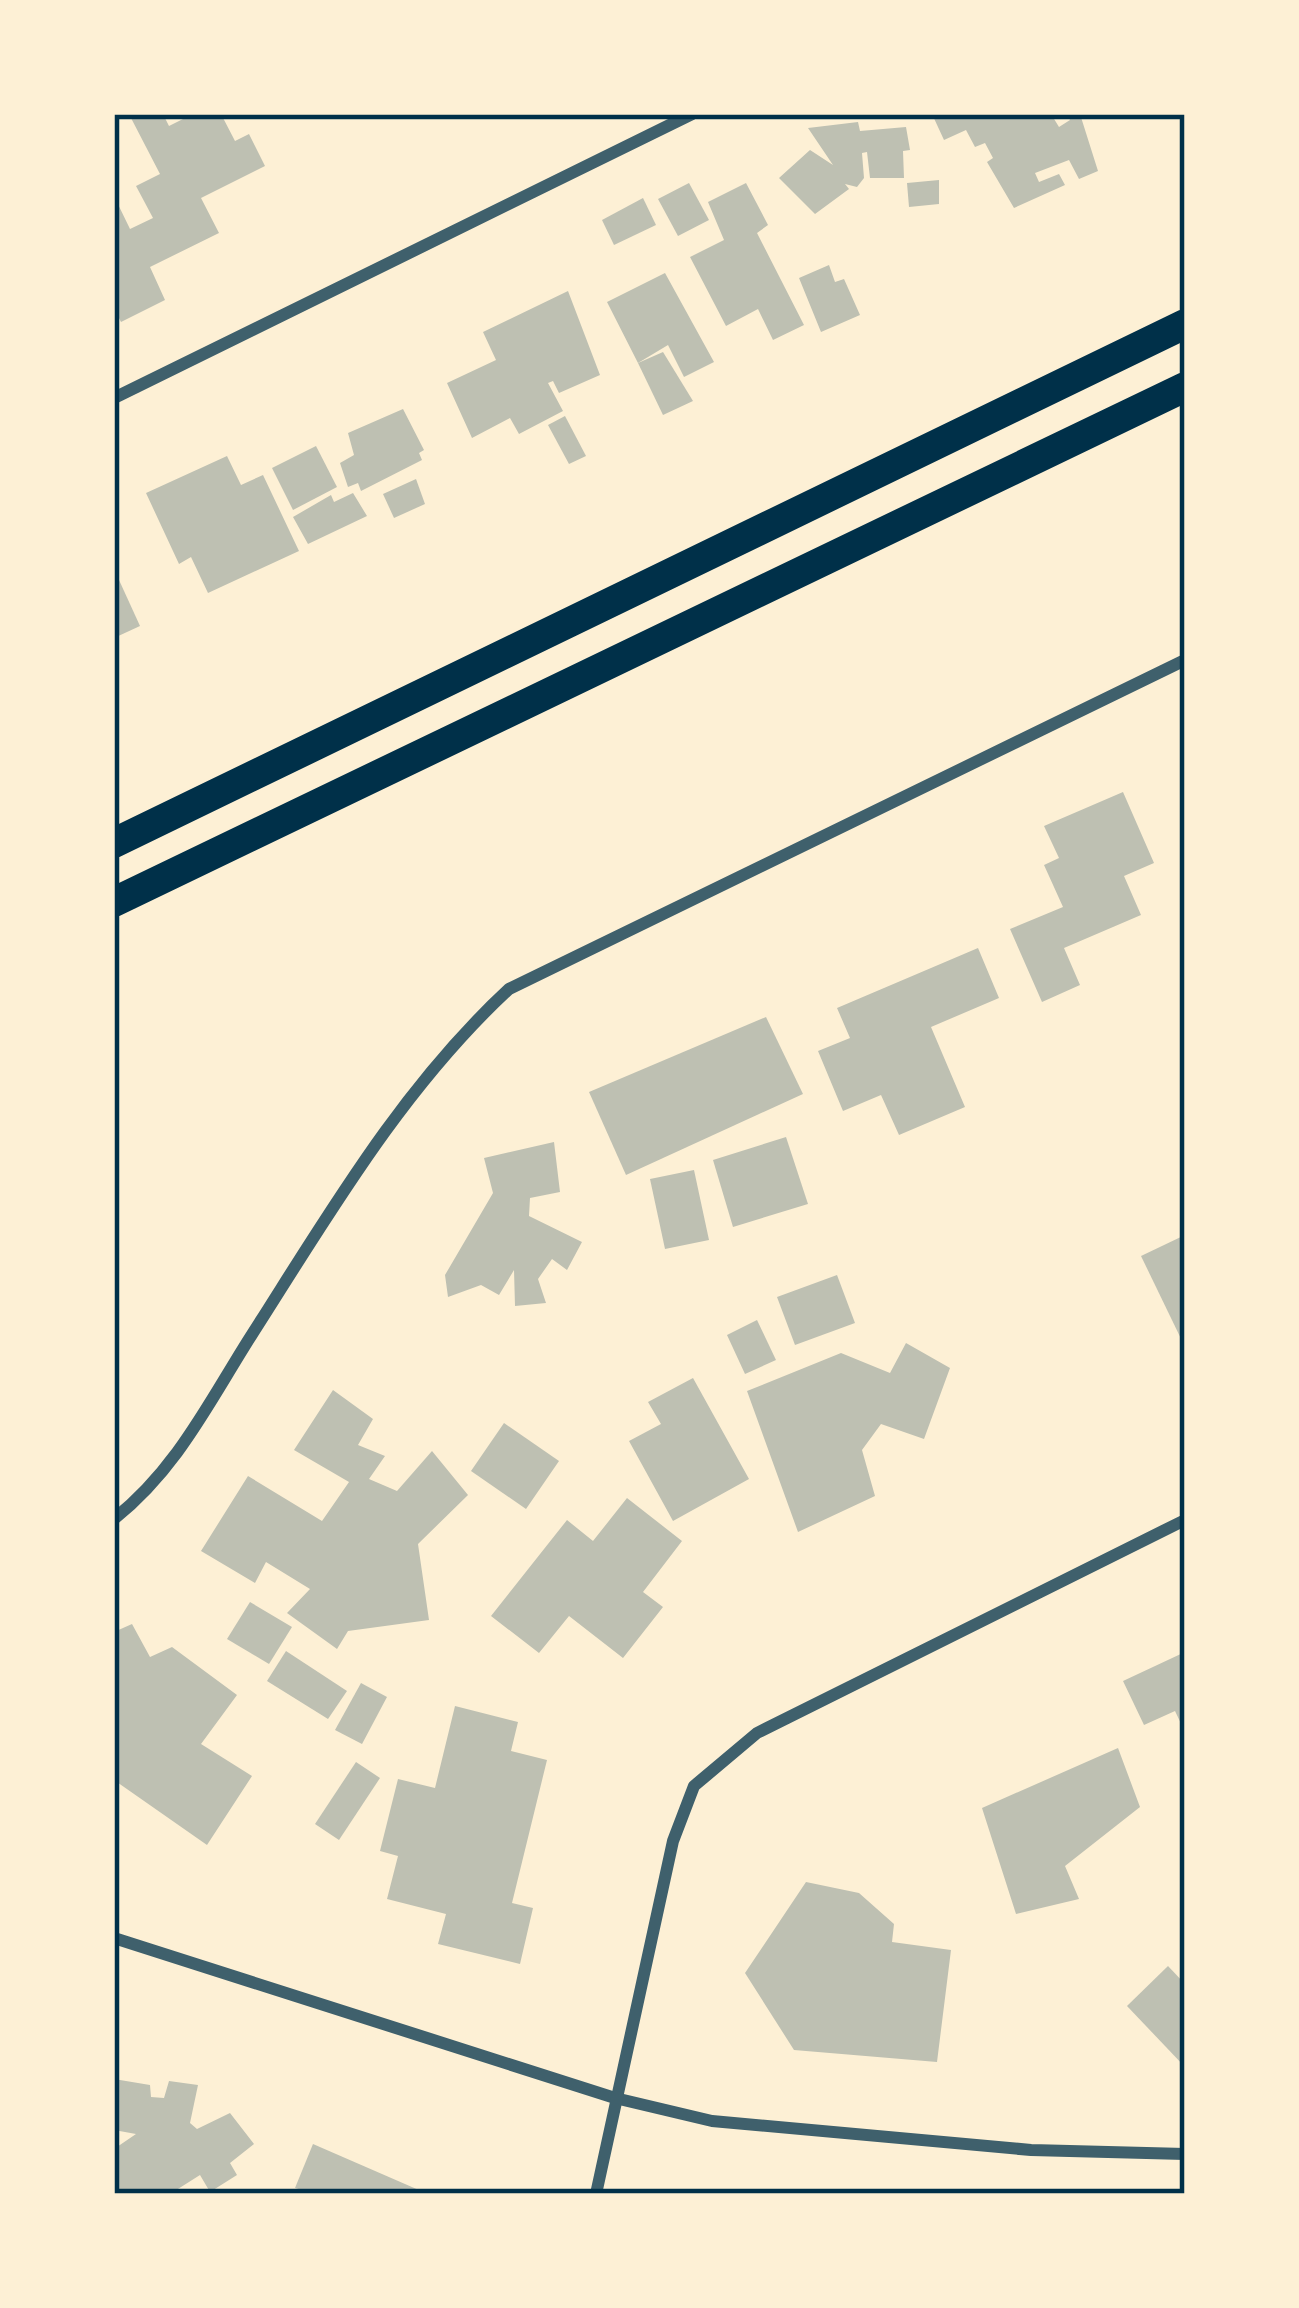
<svg xmlns="http://www.w3.org/2000/svg" width="1299" height="2308" font-family="Ubuntu,sans-serif">
<style>
.building{fill:#bec0b2}
.lines{fill:none;stroke-linecap:round;stroke-linejoin:round}
.minor{stroke:#3f606c;stroke-width:12}
.primary{stroke:#003049;stroke-width:30}
.neatline{fill:none;stroke:#003049;stroke-width:4.5}
</style>
<rect width="100%" height="100%" fill="#fdf0d5"/>
<g class="building">
<polygon points="139,114 163,114 169,126 193,114 221,114 235,141 249,134 265,166 201,198 219,233 150,267 165,300 121,322 114,308 114,196 130,229 153,218 136,186 160,174 131,118"/>
<polygon points="932,114 1051,114 1059,127 1070,120 1067,114 1080,114 1098,171 1079,179 1069,160 1035,173 1039,182 1059,174 1065,185 1014,208 987,162 993,158 985,143 975,147 966,130 944,140"/>
<polygon points="858,122 860,131 906,127 910,150 903,151 904,178 870,178 867,152 862,153 864,178 857,187 845,184 849,189 815,214 779,178 810,150 833,165 808,128"/>
<polygon points="939,180 939,204 909,207 907,183"/>
<polygon points="689,183 709,220 678,236 658,199"/>
<polygon points="746,183 768,225 757,233 804,325 773,340 758,309 726,326 690,257 724,240 708,202"/>
<polygon points="643,198 656,225 614,245 602,220"/>
<polygon points="829,265 835,282 844,279 860,315 821,332 799,278"/>
<polygon points="665,273 714,362 684,377 668,345 638,363 607,302"/>
<polygon points="568,291 600,375 559,393 553,381 548,383 563,411 519,434 510,418 472,438 447,383 496,360 483,332"/>
<polygon points="663,352 693,401 663,415 638,363"/>
<polygon points="403,409 424,450 419,453 422,460 361,491 358,483 348,487 340,463 354,455 348,433"/>
<polygon points="565,416 586,456 569,464 548,425"/>
<polygon points="316,446 337,487 293,510 272,468"/>
<polygon points="227,456 241,485 263,475 299,551 208,593 191,557 179,564 146,493"/>
<polygon points="416,479 425,504 394,518 383,494"/>
<polygon points="353,493 367,516 308,544 293,517 331,495 334,502"/>
<polygon points="114,569 140,626 114,638"/>
<polygon points="1123,792 1154,863 1124,876 1141,915 1064,948 1080,985 1042,1002 1010,929 1063,907 1044,865 1059,858 1044,826"/>
<polygon points="978,948 999,998 931,1027 965,1107 899,1135 881,1095 843,1111 818,1051 850,1038 837,1008"/>
<polygon points="766,1017 803,1094 626,1175 589,1092"/>
<polygon points="786,1137 808,1204 733,1227 713,1160"/>
<polygon points="554,1142 560,1192 530,1198 529,1216 582,1242 567,1270 552,1259 538,1279 546,1303 515,1306 514,1270 499,1295 481,1285 448,1297 445,1275 493,1193 484,1158"/>
<polygon points="694,1170 709,1240 665,1249 650,1179"/>
<polygon points="1185,1235 1185,1347 1141,1256"/>
<polygon points="837,1275 855,1323 795,1345 777,1297"/>
<polygon points="757,1320 776,1360 745,1374 727,1335"/>
<polygon points="906,1343 950,1368 924,1439 881,1424 862,1450 875,1496 798,1532 747,1391 841,1353 890,1373"/>
<polygon points="693,1378 749,1479 673,1521 629,1441 661,1424 648,1402"/>
<polygon points="333,1390 373,1419 358,1445 385,1456 369,1479 397,1491 432,1451 468,1495 418,1544 429,1620 348,1631 337,1649 287,1613 310,1589 266,1562 255,1583 201,1551 248,1476 322,1521 349,1482 294,1450"/>
<polygon points="504,1423 559,1461 526,1509 471,1471"/>
<polygon points="627,1498 682,1541 643,1592 663,1607 623,1658 569,1616 539,1653 491,1616 567,1520 593,1541"/>
<polygon points="250,1602 292,1627 269,1664 227,1639"/>
<polygon points="132,1624 150,1657 172,1647 237,1695 201,1744 252,1776 207,1845 114,1780 114,1632"/>
<polygon points="286,1651 347,1691 328,1719 267,1681"/>
<polygon points="1185,1652 1185,1732 1175,1711 1144,1725 1123,1681"/>
<polygon points="361,1683 387,1697 362,1744 335,1730"/>
<polygon points="455,1706 518,1722 511,1751 547,1760 512,1903 533,1908 520,1964 438,1944 446,1914 387,1899 398,1856 380,1851 398,1779 435,1788"/>
<polygon points="1118,1748 1140,1807 1065,1866 1079,1899 1016,1914 982,1808"/>
<polygon points="356,1762 380,1778 339,1840 315,1824"/>
<polygon points="806,1882 859,1893 894,1924 892,1942 951,1950 937,2062 794,2050 745,1973"/>
<polygon points="1168,1966 1185,1984 1185,2067 1127,2006"/>
<polygon points="114,2079 150,2085 151,2097 164,2098 169,2081 198,2085 190,2123 197,2129 230,2113 254,2144 230,2163 237,2175 210,2192 200,2175 170,2194 114,2194 114,2149 136,2134 114,2130"/>
<polygon points="313,2144 428,2194 316,2194 295,2188"/>
</g>
<g class="lines">
<g class="minor">
<polyline points="114,398 692,114"/>
<path d="M114,1519C177,1469 209,1402 251,1336C329,1214 402,1088 509,989L1185,660"/>
<polyline points="114,1938 615,2098 712,2121 1031,2150 1185,2154"/>
<polyline points="596,2194 673,1841 694,1786 757,1733 1185,1520"/>
</g>
<g class="primary">
<polyline points="114,843 1185,324"/>
<polyline points="114,902 1185,387"/>
</g>
</g>
<rect width="1299" height="2308" fill="none" stroke="#fdf0d5" stroke-width="234"/>
<rect x="117" y="117" width="1065" height="2074" class="neatline"/>
</svg>
